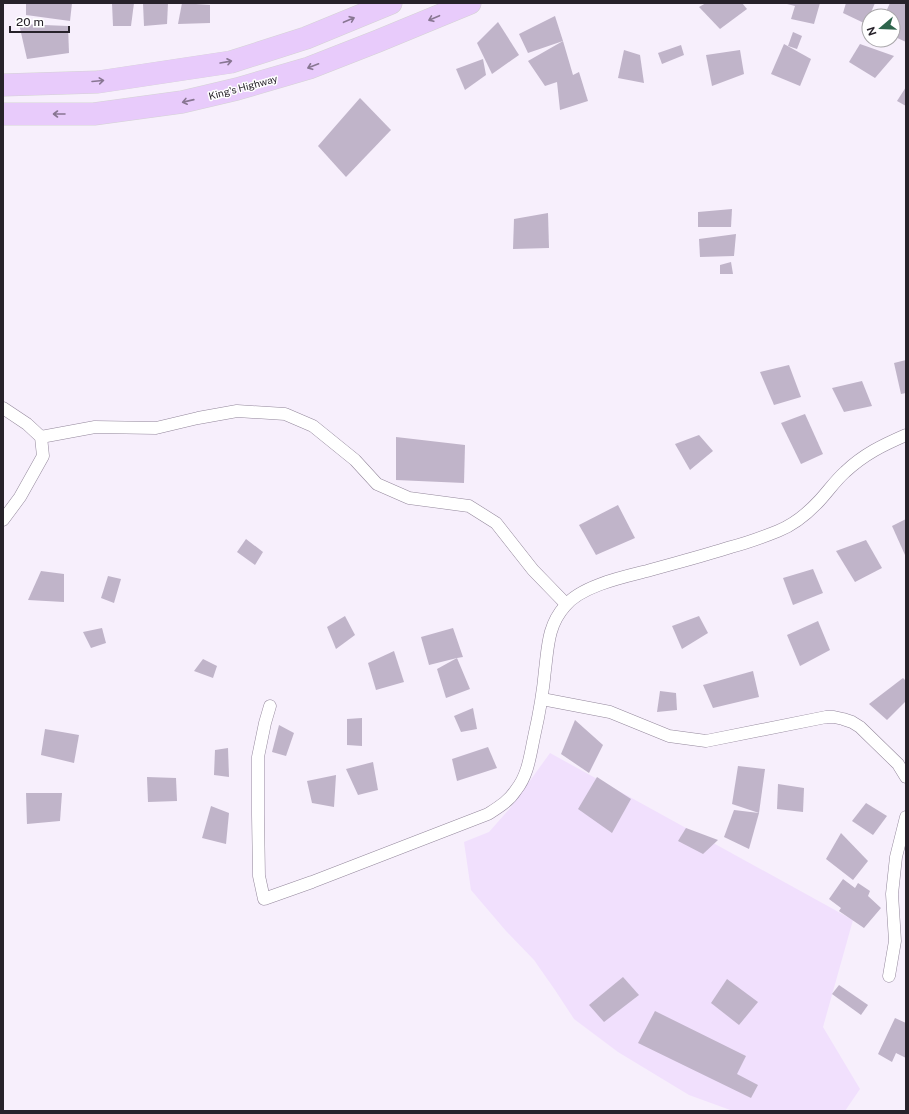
<svg xmlns="http://www.w3.org/2000/svg" width="909" height="1114" font-family="'Public Sans',sans-serif">
<style>
.built{fill:#f1e0fd}
.building{fill:#c0b4c9}
.lines{fill:none;stroke-linecap:round;stroke-linejoin:round}
.service-casing{stroke:#93879b;stroke-width:13}
.trunk-casing{stroke:#d4d3d4;stroke-width:23}
.service{stroke:#fff;stroke-width:12}
.trunk{stroke:#e8cbfb;stroke-width:22}
.oneway{stroke:#887692}
.labels{text-anchor:middle;stroke-width:3;stroke-linejoin:round;paint-order:stroke}
.street-label{font-size:10px;fill:#27222a;stroke:#fff}
</style>
<rect width="100%" height="100%" fill="#f7effc"/>
<polygon class="built" points="550,753 853,920 823,1027 860,1089 845,1111 733,1111 689,1095 618,1052 574,1019 555,990 534,960 506,931 471,890 464,842 489,832 511,807"/>
<g class="building">
<polygon points="26,3 72,3 70,21 26,15"/>
<polygon points="112,3 134,3 131,26 113,26"/>
<polygon points="143,3 168,3 167,24 144,26"/>
<polygon points="182,3 210,5 210,23 178,24"/>
<polygon points="706,3 742,3 747,9 720,29 699,7"/>
<polygon points="783,3 820,3 814,24 791,19 795,6"/>
<polygon points="846,3 875,3 866,24 843,13"/>
<polygon points="890,3 906,3 906,42 893,36 893,16 884,16"/>
<polygon points="555,16 563,41 573,75 579,72 588,101 560,110 557,82 545,86 528,61 563,41 528,53 519,34"/>
<polygon points="498,22 519,55 492,74 477,43"/>
<polygon points="19,24 68,26 69,53 27,59"/>
<polygon points="793,32 802,36 797,49 788,46"/>
<polygon points="784,44 811,59 800,86 771,74"/>
<polygon points="860,44 894,56 875,78 849,62"/>
<polygon points="681,45 684,55 662,64 658,53"/>
<polygon points="624,50 640,55 644,83 618,78"/>
<polygon points="740,50 744,74 712,86 706,55"/>
<polygon points="483,59 486,75 465,90 456,69"/>
<polygon points="906,87 906,106 897,101"/>
<polygon points="360,98 391,130 346,177 318,146"/>
<polygon points="732,209 731,227 698,227 698,212"/>
<polygon points="548,213 549,248 513,249 514,219"/>
<polygon points="736,234 734,256 700,257 699,239"/>
<polygon points="731,262 733,274 720,274 720,265"/>
<polygon points="906,360 906,393 901,394 894,363"/>
<polygon points="789,365 801,397 774,405 760,372"/>
<polygon points="862,381 872,406 844,412 832,388"/>
<polygon points="805,414 823,454 801,464 781,423"/>
<polygon points="699,435 713,451 690,470 675,444"/>
<polygon points="396,437 465,445 464,483 396,480"/>
<polygon points="618,505 635,538 596,555 579,525"/>
<polygon points="906,519 906,554 905,555 892,526"/>
<polygon points="246,539 263,552 255,565 237,552"/>
<polygon points="866,540 882,568 855,582 836,551"/>
<polygon points="813,569 823,593 793,605 783,578"/>
<polygon points="41,571 64,574 64,602 28,600"/>
<polygon points="108,576 121,579 114,603 101,598"/>
<polygon points="345,616 355,635 336,649 327,627"/>
<polygon points="699,616 708,633 682,649 672,626"/>
<polygon points="818,621 830,650 800,666 787,635"/>
<polygon points="102,628 106,643 91,648 83,632"/>
<polygon points="453,628 463,657 457,658 470,689 446,698 437,669 457,658 429,665 421,637"/>
<polygon points="394,651 404,682 376,690 368,663"/>
<polygon points="203,659 217,666 213,678 194,671"/>
<polygon points="753,671 759,697 713,708 703,685"/>
<polygon points="903,678 906,681 906,701 887,720 869,704"/>
<polygon points="660,691 676,693 677,710 657,712"/>
<polygon points="473,708 477,729 461,732 454,716"/>
<polygon points="362,718 362,746 347,745 347,719"/>
<polygon points="575,720 603,745 589,773 561,754"/>
<polygon points="279,725 294,733 286,756 272,752"/>
<polygon points="45,729 79,735 74,763 41,755"/>
<polygon points="488,747 497,768 457,781 452,759"/>
<polygon points="228,748 229,777 214,775 215,750"/>
<polygon points="373,762 378,790 358,795 346,769"/>
<polygon points="738,766 765,769 759,813 732,804"/>
<polygon points="336,775 334,807 312,803 307,781"/>
<polygon points="147,777 176,778 177,801 148,802"/>
<polygon points="597,777 631,799 612,833 578,809"/>
<polygon points="778,784 804,788 803,812 777,809"/>
<polygon points="26,793 62,793 60,821 27,824"/>
<polygon points="866,803 887,816 873,835 852,821"/>
<polygon points="211,806 229,813 226,844 202,838"/>
<polygon points="734,810 759,813 749,849 724,837"/>
<polygon points="686,828 718,840 703,854 678,841"/>
<polygon points="841,833 868,861 853,880 826,859"/>
<polygon points="843,879 855,888 858,883 870,891 868,896 881,908 864,928 839,911 841,908 829,899"/>
<polygon points="623,977 639,995 604,1022 589,1005"/>
<polygon points="727,979 758,1002 739,1025 711,1003"/>
<polygon points="839,985 868,1005 861,1015 832,994"/>
<polygon points="655,1011 746,1056 737,1074 758,1085 751,1098 638,1043"/>
<polygon points="895,1018 906,1023 906,1058 896,1053 892,1062 878,1054"/>
</g>
<g class="lines">
<g class="service-casing">
<g id="service">
<polyline points="3,408 27,424 41,437 43,456 20,497 3,520"/>
<polyline points="41,437 95,427 156,428 198,418 237,411 285,414 313,426 355,460 377,484 409,498 469,506 496,523 533,570 566,604"/>
<polyline points="542,699 610,712 669,736 706,741 826,717 834,717 843,719 852,722 860,727 898,764 906,777"/>
<path d="M270,706L265,723L258,757V815L259,876L264,899L312,882L488,814C499,807 509,801 516,790C528,775 530,756 534,737C539,715 543,693 545,670C548,646 548,625 565,606C581,586 623,577 647,571C675,563 703,556 731,547C747,543 763,537 778,531C793,525 809,512 820,500C829,490 836,480 845,472C864,454 883,445 906,435"/>
<polyline points="889,976 895,941 892,894 896,857 906,817"/>
</g>
</g>
<g class="trunk-casing">
<g id="trunk">
<polyline points="3,85 98,82 231,62 306,38 391,3"/>
<polyline points="3,114 94,114 182,102 237,89 309,68 378,41 470,3"/>
</g>
</g>
<use href="#service" class="service"/>
<use href="#trunk" class="trunk"/>
</g>
<defs><path id="oneway-shaft" d="M-6 0H5M1.5-3L5.5 0L1.5 3" fill="none" stroke-width="1.6" stroke-linecap="round" stroke-linejoin="round"/></defs>
<g class="oneway">
<use href="#oneway-shaft" transform="translate(434 18) rotate(157)"/>
<use href="#oneway-shaft" transform="translate(349 20) rotate(-23)"/>
<use href="#oneway-shaft" transform="translate(226 62) rotate(-10)"/>
<use href="#oneway-shaft" transform="translate(313 66) rotate(159)"/>
<use href="#oneway-shaft" transform="translate(98 81) rotate(-5)"/>
<use href="#oneway-shaft" transform="translate(188 101) rotate(167)"/>
<use href="#oneway-shaft" transform="translate(59 114) rotate(180)"/>
</g>
<g class="labels">
<g class="street-label">
<text transform="translate(243 87) rotate(-15)" y="4">King's Highway</text>
</g>
</g>
<rect width="909" height="1114" fill="none" stroke="#27222a" stroke-width="8"/>
<g transform="translate(881 28) rotate(251)"><circle r="19" fill="#ffffff" stroke="#a9a7aa"/>
<path d="M0-3L7 15L0 10L-7 15Z" fill="#2d644b"/>
<text y="-6" font-size="11" font-weight="bold" text-anchor="middle" fill="#27222a">N</text>
</g>
<path d="M10 26v6h59v-6" fill="none" stroke="#27222a" stroke-width="2"/>
<text x="16" y="26" font-size="12" fill="#27222a" stroke="#ffffff" stroke-width="3" paint-order="stroke">20 m</text>
</svg>
